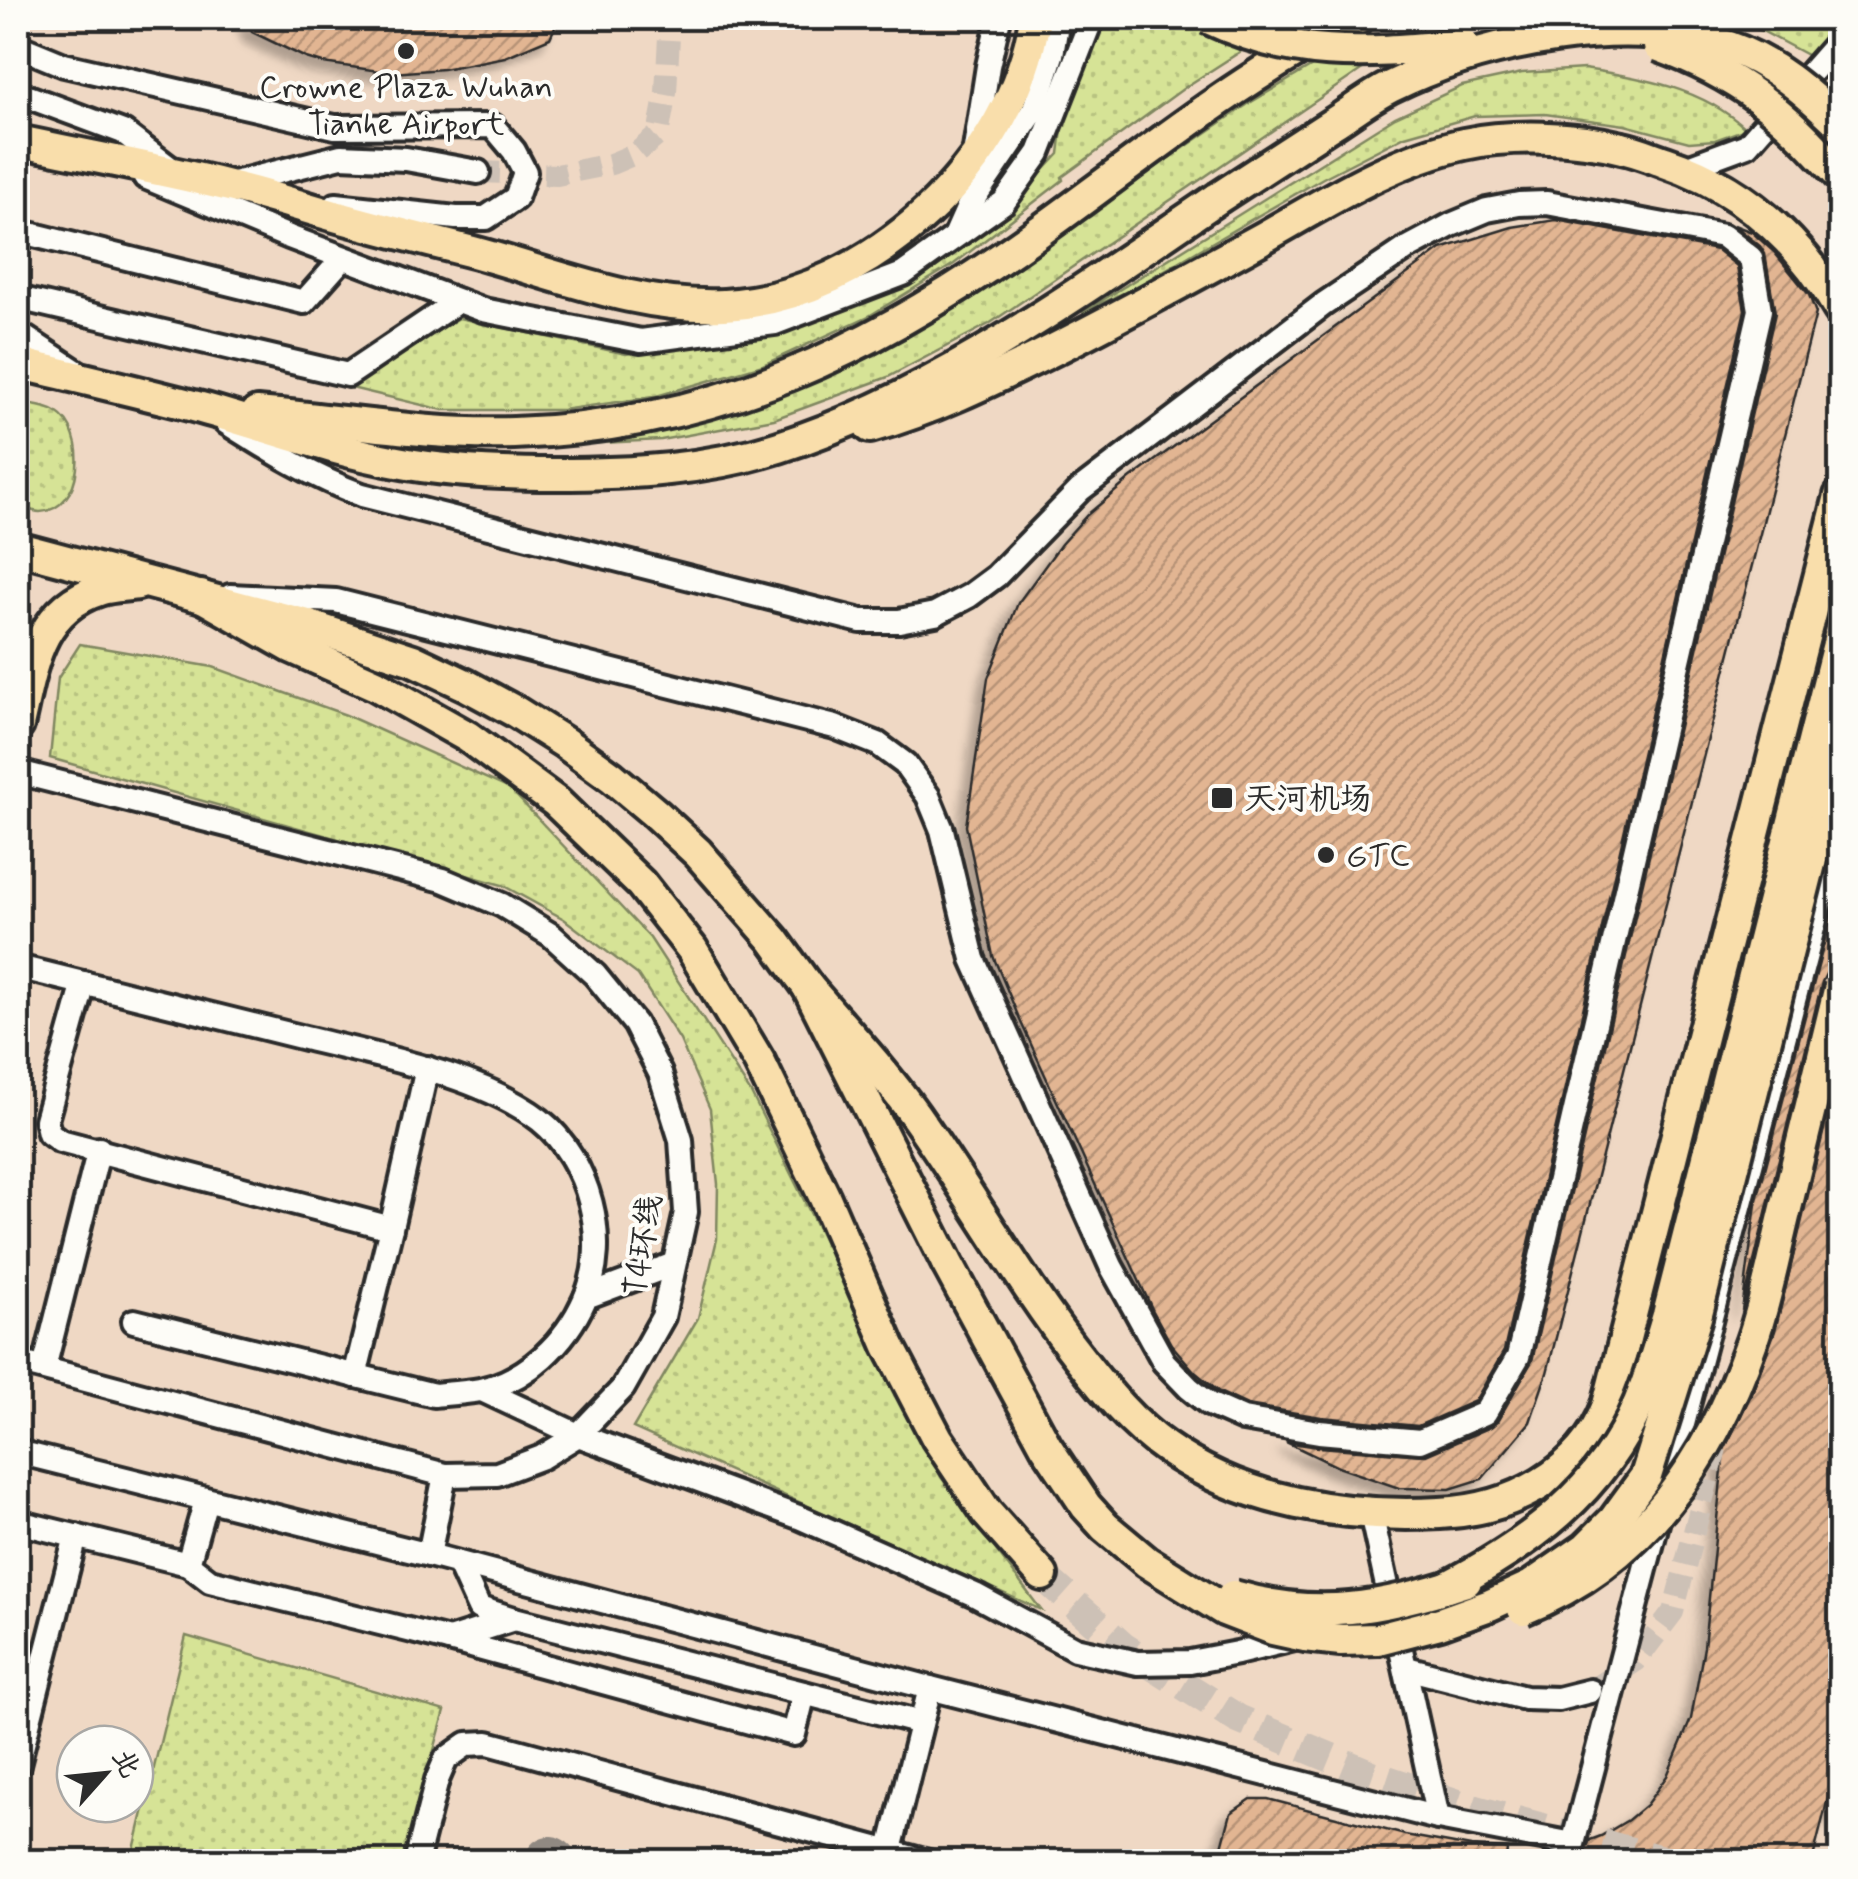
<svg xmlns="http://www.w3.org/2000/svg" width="1858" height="1879" font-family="Mynerve,'LXGW WenKai TC',sans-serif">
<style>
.built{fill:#efd8c4;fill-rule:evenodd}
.grass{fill:url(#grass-dots);stroke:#808760;stroke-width:2.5}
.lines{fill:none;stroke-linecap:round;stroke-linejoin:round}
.taxiway{stroke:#908982;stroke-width:50}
.building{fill:url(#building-hatch);stroke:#2b2b2b;stroke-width:2.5;filter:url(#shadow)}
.minor-tunnel{stroke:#cdc1b6;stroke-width:22;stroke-dasharray:22 11;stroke-linecap:butt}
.major-tunnel{stroke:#cdc1b6;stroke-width:30;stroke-dasharray:30 15;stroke-linecap:butt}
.minor-casing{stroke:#2b2b2b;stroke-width:30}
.major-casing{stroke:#2b2b2b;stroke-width:38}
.minor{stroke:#fdfcf7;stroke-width:22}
.major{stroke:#f9deab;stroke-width:30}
.major-bridge-casing{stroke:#2b2b2b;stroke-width:38;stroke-linecap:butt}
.major-bridge{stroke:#f9deab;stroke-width:30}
.poi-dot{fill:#2b2b2b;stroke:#fdfcf7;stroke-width:4}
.labels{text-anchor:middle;stroke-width:8;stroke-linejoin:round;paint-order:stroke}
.poi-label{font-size:32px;fill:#2b2b2b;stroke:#fdfcf7;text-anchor:start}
.street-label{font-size:32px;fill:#2b2b2b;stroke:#fdfcf7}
</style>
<defs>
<pattern id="grass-dots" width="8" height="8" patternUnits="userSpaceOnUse" patternTransform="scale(2.5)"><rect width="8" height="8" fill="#d6e396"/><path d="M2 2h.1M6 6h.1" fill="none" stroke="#b8c381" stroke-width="1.8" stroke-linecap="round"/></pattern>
<pattern id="building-hatch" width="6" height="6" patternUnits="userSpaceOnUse" patternTransform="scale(2.5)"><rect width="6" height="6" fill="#e2b592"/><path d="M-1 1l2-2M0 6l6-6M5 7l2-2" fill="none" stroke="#b79377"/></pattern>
<filter id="shadow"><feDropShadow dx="-9" dy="9" stdDeviation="5" flood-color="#0004"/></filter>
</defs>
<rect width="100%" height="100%" fill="#f5e7d9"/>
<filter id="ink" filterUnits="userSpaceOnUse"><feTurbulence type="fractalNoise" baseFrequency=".01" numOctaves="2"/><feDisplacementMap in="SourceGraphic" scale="20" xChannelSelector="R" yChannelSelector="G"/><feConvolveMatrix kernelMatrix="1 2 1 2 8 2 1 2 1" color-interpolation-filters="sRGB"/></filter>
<g filter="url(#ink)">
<path class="built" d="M18,18H1840V1861H18ZM75,1744H135V1804H75Z"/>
<g class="grass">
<polygon points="1102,18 1183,18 1190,23 1252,44 1187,86 1062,177 1063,180 954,264 869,316 763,365 653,397 562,410 443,410 347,387 459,318 626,354 776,332 915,283 996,221 1059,154 1064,113"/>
<polygon points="1721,18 1840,18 1840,19 1809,56 1762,31"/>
<polygon points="1385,58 1361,70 989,324 888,377 774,419 661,440 540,446 661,431 769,400 877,354 973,297 1089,213 1091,216 1156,167 1248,104 1324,59"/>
<path d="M1584,69C1640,77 1703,88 1746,129L1715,140L1689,142L1625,125L1545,114L1475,116L1405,136L1323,178L1134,288L1082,313L1395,117L1462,86L1522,73Z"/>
<path d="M18,402C29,405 46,406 56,412C89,432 84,510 40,512C34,512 24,508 18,506Z"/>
<polygon points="80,644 213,667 346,715 510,789 650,938 751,1093 941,1477 1041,1610 633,1428 698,1318 717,1239 718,1184 710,1109 680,1040 638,975 564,919 502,885 50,758 58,678"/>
<polygon points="186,1636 445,1711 403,1861 131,1862"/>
</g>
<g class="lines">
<polyline class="taxiway" points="550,1861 552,1862"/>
</g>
<g class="building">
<polygon points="248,18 559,18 550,38 505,57 443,69 393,73 323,63 306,58 252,32"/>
<polygon points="1556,220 1717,250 1737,266 1745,310 1504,1351 1475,1401 1418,1426 1321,1417 1247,1405 1219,1392 1195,1372 1171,1344 1153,1311 1019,1018 993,956 966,826 988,678 1018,603 1061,544 1087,515 1130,479 1441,249 1512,227"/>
<polygon points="1734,225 1752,232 1774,252 1809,295 1816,313 1547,1373 1530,1422 1482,1479 1450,1489 1399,1488 1338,1467 1286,1442 1318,1447 1426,1455 1491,1427 1497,1422 1532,1361 1775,313 1765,254 1760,246"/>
<polygon points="1840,882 1840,968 1827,972 1822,982 1742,1311 1756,1204"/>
<polygon points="1840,1063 1840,1823 1828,1798 1812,1862 1534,1862 1533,1859 1547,1854 1570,1859 1578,1858 1584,1854 1590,1840 1601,1836 1628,1820 1646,1805 1667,1776 1691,1719 1704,1647 1724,1450 1752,1393 1775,1331"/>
<polygon points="1251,1799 1268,1799 1405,1835 1471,1847 1507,1849 1506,1862 1218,1862 1231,1813"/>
</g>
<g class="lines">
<g class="minor-tunnel">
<polyline points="478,172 557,175 611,164 635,154 658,135 666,92 670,18"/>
<polyline points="1590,1691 1636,1661 1673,1612 1720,1433"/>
</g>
<polyline class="major-tunnel" points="1042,1575 1123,1647 1238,1719 1372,1775 1476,1810 1669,1862"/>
<g class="minor-casing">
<g id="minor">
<polyline points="18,46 64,65 335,127 493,126 514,151 525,172 516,198 486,218 456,218 336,205"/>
<polyline points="18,93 123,132 174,171"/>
<polyline points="975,149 988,66 999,18"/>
<polyline points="1685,168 1747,145 1840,39"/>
<polyline points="145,177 289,237 483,310 641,341 775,323 903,274 1004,202 1039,153 1092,18"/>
<polyline points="230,184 341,156 406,159 478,172"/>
<polyline points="18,231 304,302 343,258"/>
<polyline points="956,234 968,207 1035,109 1052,55 1058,18"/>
<polyline points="18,298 348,375 458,301"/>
<polyline points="18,333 77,372"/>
<path d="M227,423C271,451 313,477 362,495L861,621H899L935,614L969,596L996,576L1080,490L1324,304L1406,249L1451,225L1487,210L1519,204L1547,203L1723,236L1751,258L1760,310L1518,1357L1485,1413L1420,1441L1319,1432L1243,1419L1209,1404L1189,1388L1164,1362L1111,1266L973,959L942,830L928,796L905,764L878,744L835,727L336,601L230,596"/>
<polyline points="18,772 443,880 502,905 551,935 595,975 635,1024 660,1073 681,1140 686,1212 663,1317 623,1388 578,1435 542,1457 497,1474 445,1475 18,1362"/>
<path d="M18,967C113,990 209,1014 305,1038C377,1056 480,1074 540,1120C589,1159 611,1242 585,1299C566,1342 526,1381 480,1390C465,1393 449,1393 434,1395L134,1321"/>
<polyline points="84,983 46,1120 49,1133 60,1141 391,1228"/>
<polyline points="586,1297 674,1264"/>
<polyline points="44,1368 99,1149"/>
<polyline points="355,1376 391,1228 427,1068"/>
<polyline points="482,1390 578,1435 801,1518 975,1595 1075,1649 1138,1663 1190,1662 1237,1653 1394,1615"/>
<polyline points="18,1452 429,1555 930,1688 1438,1818 1573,1844 1840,825"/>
<polyline points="1371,1513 1438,1818"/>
<polyline points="18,1522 188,1564 206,1500"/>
<polyline points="429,1555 445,1475"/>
<polyline points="188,1564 210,1581 449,1640 514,1619 921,1723"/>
<polyline points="459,1564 479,1608 514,1619"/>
<polyline points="449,1640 794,1734 804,1693"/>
<polyline points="1406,1668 1525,1698 1558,1699 1590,1691"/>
<polyline points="18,1764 76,1536"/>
<polyline points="416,1862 437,1780 446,1759 467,1744 488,1743 928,1862"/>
<polyline points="887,1862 930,1688"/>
</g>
</g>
<g class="major-casing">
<g id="major">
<path d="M18,141C87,156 156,168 225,185C264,194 303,207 342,218C385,230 429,241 473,252C556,274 637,309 724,305C871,297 1014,161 1035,18"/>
<path d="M18,363C79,378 140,392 201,408C267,426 330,450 397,462C449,472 502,474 555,474C631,474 706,470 779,447C936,397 1083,289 1218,198"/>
<path d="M257,413C343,420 428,436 514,433C718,426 874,350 1037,233C1142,158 1241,75 1358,18"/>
<path d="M870,427C931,410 988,382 1045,354C1117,318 1188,279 1259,240C1323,204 1391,160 1464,144C1511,134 1576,136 1622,148C1637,151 1651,157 1665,162C1743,188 1800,240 1840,310"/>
<polyline points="18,548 304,624 413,660 466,685 516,712 565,743 612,777 656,814 698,853 774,940 808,987 947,1263"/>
<polyline points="201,596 291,647 376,685 468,737 556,802 641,884 692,949 759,1061 825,1198 889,1346 937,1438 987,1513 1042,1575"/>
<path d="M18,725C31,671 36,610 99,590C110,586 126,586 138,584"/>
<path d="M808,987C844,1029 883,1070 915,1115C972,1196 1020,1282 1081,1360C1105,1391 1133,1425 1165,1447C1244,1503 1346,1518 1440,1513C1512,1510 1582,1473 1608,1405L1840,496"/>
</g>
</g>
<use href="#minor" class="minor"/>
<use href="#major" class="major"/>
<g class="major-bridge-casing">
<g id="major-bridge">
<path d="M1208,18C1299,61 1367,53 1463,45"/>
<path d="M1659,46C1738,75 1785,112 1840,176"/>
<path d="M1218,198C1256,173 1294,149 1332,124C1351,112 1370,97 1390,87C1485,40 1626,13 1729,47C1773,62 1807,92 1840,124"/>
<polyline points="947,1263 1046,1446 1086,1506 1105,1527 1147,1562 1224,1610 1273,1629 1305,1636 1341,1640 1378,1639 1440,1623 1490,1605 1531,1586 1586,1548 1614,1520 1646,1476 1696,1317 1840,744"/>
<path d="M1447,1587C1529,1544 1602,1491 1639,1403C1651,1375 1659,1345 1668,1315L1840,636"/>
<path d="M1233,1596C1318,1621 1383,1608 1466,1581"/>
<path d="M1523,1609C1643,1561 1711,1460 1752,1341C1767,1298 1775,1252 1786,1208C1804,1134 1822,1060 1840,986"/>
</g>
</g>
<use href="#major-bridge" class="major-bridge"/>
</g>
</g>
<g class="poi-dot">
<circle cx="406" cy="51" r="10"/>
<rect x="1210" y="786" width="24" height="24" rx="5"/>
<circle cx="1326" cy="855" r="10"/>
</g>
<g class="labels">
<g class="poi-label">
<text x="406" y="97" text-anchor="middle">Crowne Plaza Wuhan<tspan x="406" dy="37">Tianhe Airport</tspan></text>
<text x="1244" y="809">天河机场</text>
<text x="1346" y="866">GTC</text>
</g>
<g class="street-label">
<text transform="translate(642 1245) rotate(-81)" y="11">T4环线</text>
</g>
</g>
<rect width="1858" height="1879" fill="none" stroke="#fdfcf7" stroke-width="60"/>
<rect x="30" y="30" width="1798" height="1819" fill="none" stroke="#2b2b2b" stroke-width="4" filter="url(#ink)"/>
<g transform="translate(105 1774) rotate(63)"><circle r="48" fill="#fdfcf7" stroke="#a9a8a5" stroke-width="2.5"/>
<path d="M0-8L18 38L0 25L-18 38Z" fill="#2b2b2b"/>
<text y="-15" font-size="28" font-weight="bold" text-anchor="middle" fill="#2b2b2b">北</text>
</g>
</svg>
